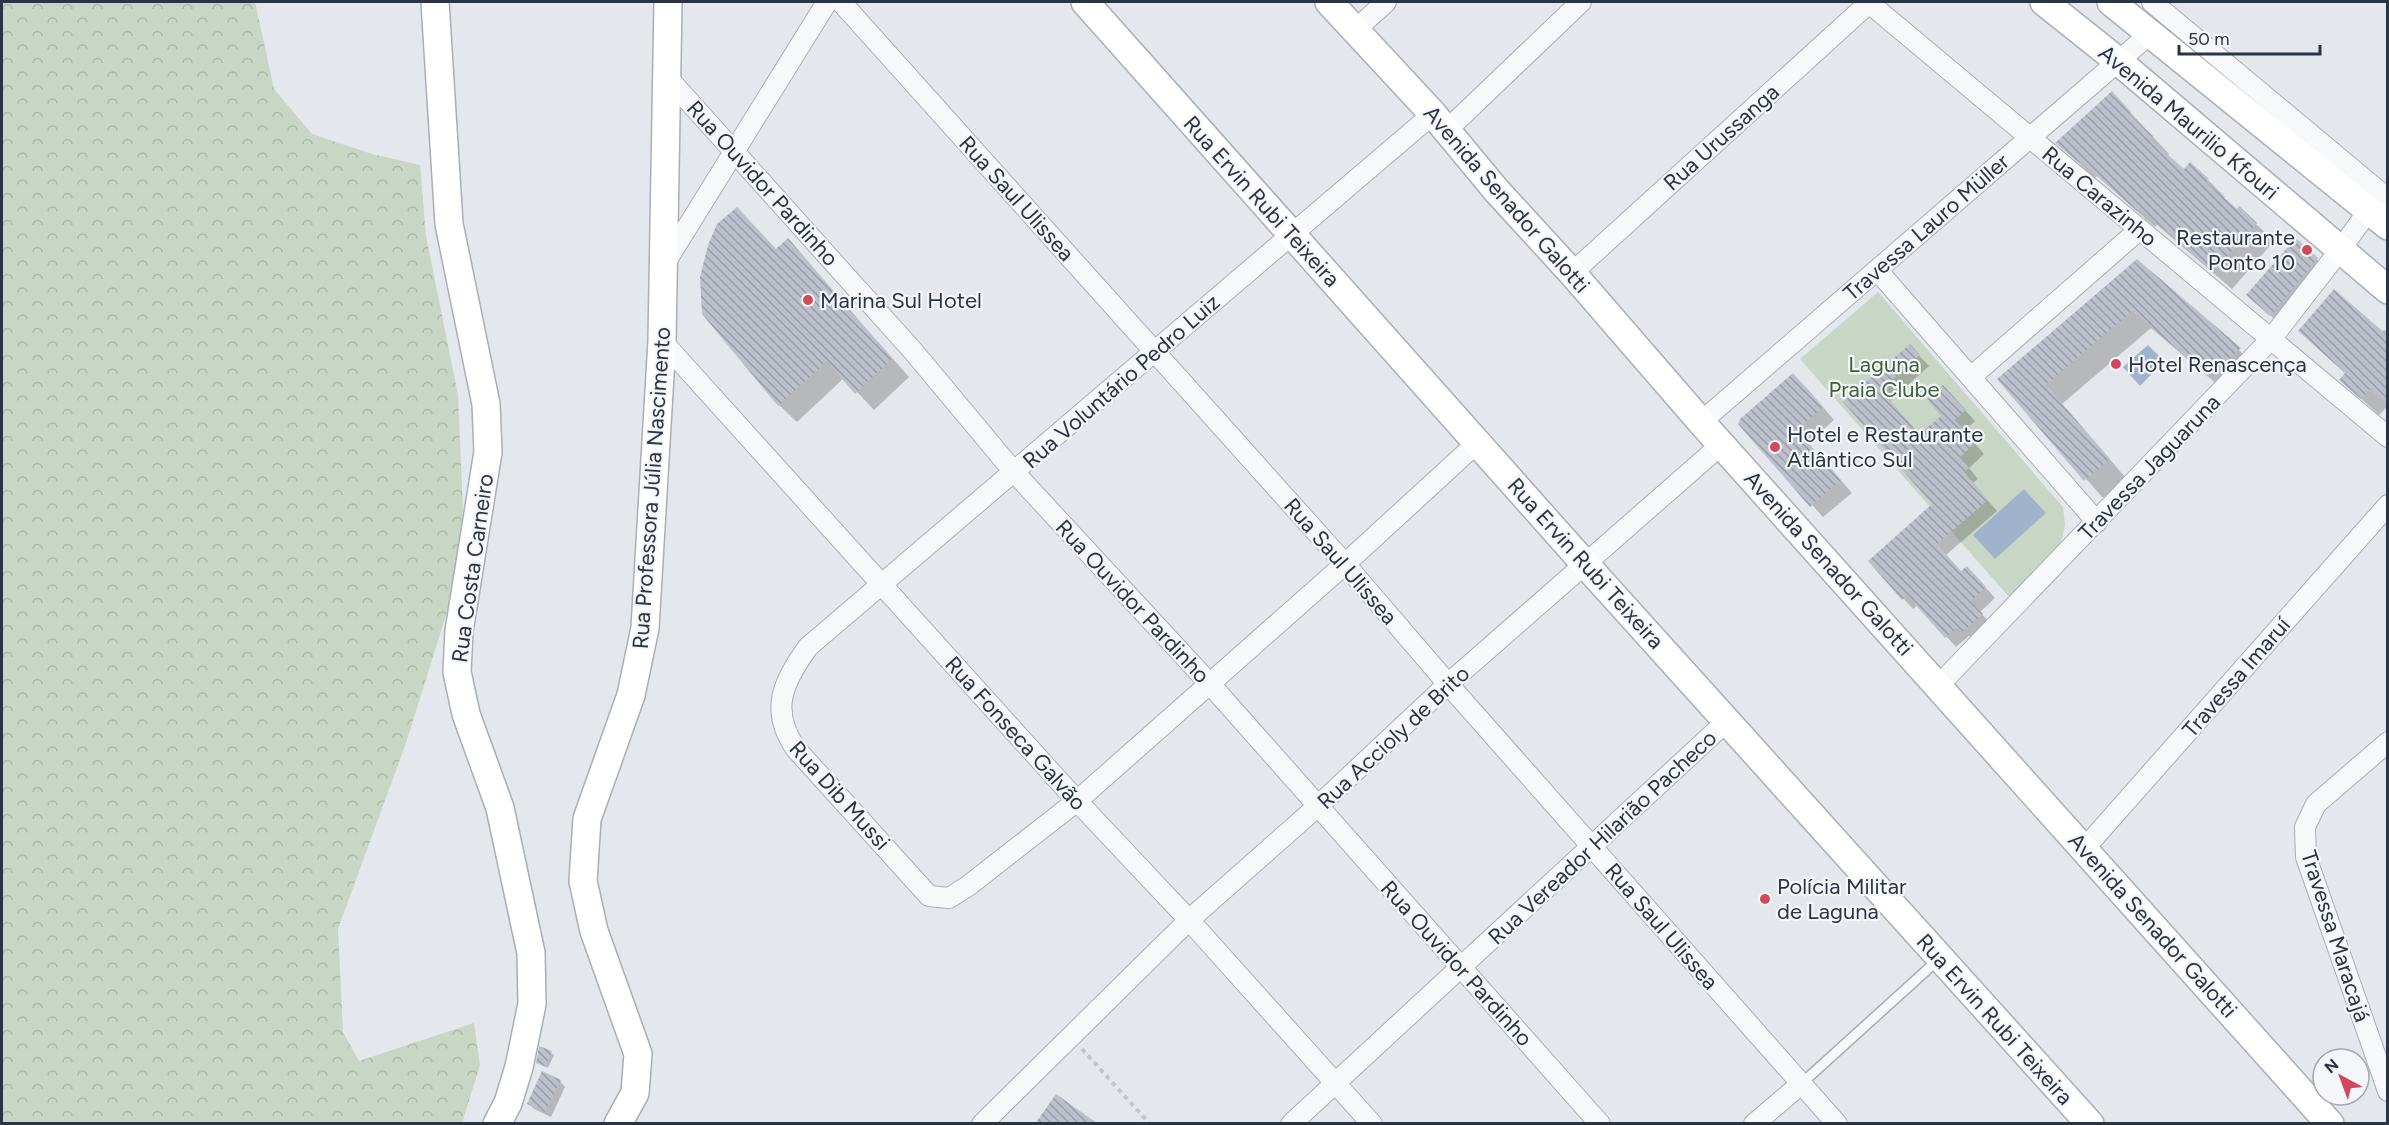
<svg xmlns="http://www.w3.org/2000/svg" width="2389" height="1125" font-family="Figtree,sans-serif">
<style>
.forest{fill:url(#forest-crowns)}
.park{fill:#c9d6c5}
.water{fill:#9fb4cc}
.shadow{fill:#0003}
.building{fill:url(#building-back-hatch)}
.lines{fill:none;stroke-linecap:round;stroke-linejoin:round}
.lane-casing{stroke:#a9aeb7;stroke-width:12}
.street-casing{stroke:#a9aeb7;stroke-width:22}
.secondary-casing{stroke:#a9aeb7;stroke-width:30}
.path{stroke:#c2c5cb;stroke-width:4;stroke-dasharray:4.5 4.5;stroke-linecap:butt}
.lane{stroke:#f7f8fa;stroke-width:9}
.street{stroke:#f7f8fa;stroke-width:20}
.secondary{stroke:#fff;stroke-width:27}
.poi-dot{fill:#d1495b;stroke:#f4f6f9;stroke-width:2}
.labels{text-anchor:middle;stroke-width:4.5;stroke-linejoin:round;paint-order:stroke}
.street-label{font-size:22px;fill:#2b3445;stroke:#f4f6f9}
.poi-label{font-size:22px;fill:#2b3445;stroke:#f4f6f9;text-anchor:start}
.park-label{font-size:22px;fill:#3f6138;stroke:#f4f6f9}
</style>
<defs>
<pattern id="forest-crowns" width="20" height="18" patternUnits="userSpaceOnUse" patternTransform="scale(1.5)"><rect width="20" height="18" fill="#c9d6c5"/><path d="M2 6a3 3 0 1 1 6 0M12 15a3 3 0 1 1 6 0" fill="none" stroke="#adb8ab"/></pattern>
<pattern id="building-back-hatch" width="6" height="6" patternUnits="userSpaceOnUse" patternTransform="scale(1.5)"><rect width="6" height="6" fill="#bbc0ca"/><path d="M-1 5l2 2M0 0l6 6M5-1l2 2" fill="none" stroke="#989da6"/></pattern>
</defs>
<rect width="100%" height="100%" fill="#e4e7ec"/>
<polygon class="forest" points="2,2 255,2 274,89 312,134 372,154 420,165 426,236 458,395 463,510 452,596 406,743 338,929 343,1032 359,1061 474,1023 480,1065 462,1123 2,1124"/>
<polygon class="park" points="1878,292 2063,507 2065,525 2061,543 2010,598 1800,359"/>
<g class="water">
<polygon points="2148,345 2164,361 2140,386 2123,367"/>
<polygon points="2024,489 2046,513 1995,559 1973,535"/>
</g>
<g class="shadow">
<polygon points="2129,111 2169,154 2167,156 2184,171 2208,180 2225,197 2224,199 2237,211 2239,208 2274,241 2232,289 2157,225 2155,227 2097,176 2095,178 2057,143"/>
<polygon points="788,240 909,377 874,410 844,378 797,422 779,405 703,313"/>
<polygon points="2296,240 2326,268 2280,324 2257,303"/>
<polygon points="2137,261 2257,366 2227,393 2151,328 2062,404 2126,478 2103,498 1999,380"/>
<polygon points="2384,330 2388,332 2388,406 2379,415 2341,380"/>
<polygon points="1910,346 1929,366 1890,401 1920,436 1943,416 1953,397 1975,421 1964,431 1984,454 1969,468 1978,479 1973,483 1997,511 1946,555 1962,573 1977,578 1995,598 1980,612 1992,625 1974,641 1969,636 1956,647 1918,605 1913,609 1870,562 1934,504 1845,402"/>
<polygon points="1805,386 1834,420 1808,443 1852,493 1823,517 1740,424"/>
<polygon points="541,1048 554,1055 548,1068 538,1062"/>
<polygon points="560,1081 565,1087 551,1117 534,1109 528,1103"/>
</g>
<g class="building">
<polygon points="2112,91 2131,112 2129,114 2153,136 2150,139 2184,169 2190,162 2209,179 2206,182 2237,209 2239,206 2257,223 2213,272 2164,229 2139,209 2137,211 2079,160 2077,161 2055,143"/>
<polygon points="737,207 776,249 788,238 892,359 855,394 827,361 778,406 702,314 700,277 708,245 717,224"/>
<polygon points="2296,238 2318,258 2270,316 2246,295"/>
<polygon points="2137,259 2241,348 2209,376 2132,311 2046,385 2110,459 2084,481 1997,379"/>
<polygon points="2334,289 2388,336 2388,404 2370,389 2361,399 2339,380 2345,373 2298,331"/>
<polygon points="1910,344 1920,355 1881,390 1919,434 1941,416 1927,399 1943,385 1966,410 1955,420 1975,443 1960,457 1969,468 1964,472 1988,500 1937,544 1961,571 1967,566 1986,587 1971,601 1983,614 1962,632 1958,627 1945,638 1907,595 1902,600 1868,561 1932,504 1843,402"/>
<polygon points="1793,373 1823,407 1797,430 1841,480 1810,507 1738,424 1740,419"/>
<polygon points="539,1046 552,1051 546,1067 536,1063"/>
<polygon points="542,1071 561,1080 545,1112 527,1104"/>
<polygon points="1056,1094 1098,1124 1035,1124"/>
</g>
<g class="lines">
<g class="lane-casing">
<polyline id="lane" points="1801,1084 1939,959"/>
</g>
<g class="street-casing">
<g id="street">
<polyline points="841,2 1345,564 1448,684 1837,1124"/>
<polyline points="1868,2 2388,437"/>
<polyline points="2152,2 2388,199"/>
<polyline points="1355,30 1386,2"/>
<polyline points="667,77 913,351 1014,472 1210,684 1600,1124"/>
<path d="M1433,114L808,647C783,682 769,710 796,749L929,896L949,898L968,886L1077,801L1345,564L1478,442"/>
<polyline points="1447,130 1581,2"/>
<polyline points="665,263 827,2"/>
<polyline points="1877,270 2097,522"/>
<polyline points="1572,273 1870,2"/>
<polyline points="662,341 1077,801 1189,920 1372,1124"/>
<polyline points="1971,377 2140,229"/>
<polyline points="1701,422 2151,33"/>
<polyline points="1938,686 2271,339 2340,250 2369,210"/>
<polyline points="2388,742 2316,804 2305,827 2306,857 2388,1091"/>
<polyline points="2084,849 2388,505"/>
<polyline points="982,1124 1189,920 1318,806 1448,684 1722,444"/>
<polyline points="1291,1124 1727,721"/>
<polyline points="1754,1124 1801,1084"/>
</g>
</g>
<g class="secondary-casing">
<g id="secondary">
<polyline points="435,2 449,224 486,404 488,452 459,631 457,672 466,714 500,808 531,953 532,1004 519,1067 508,1103 497,1124"/>
<polyline points="1085,2 1585,564 2090,1124"/>
<polyline points="1329,2 1433,114 1496,190 1572,273 1701,422 2330,1124"/>
<polyline points="2044,2 2118,61 2388,290"/>
<polyline points="2111,2 2388,226"/>
<polyline points="618,1124 635,1093 638,1054 594,931 583,881 587,819 631,695 645,628 662,341 668,2"/>
</g>
</g>
<polyline class="path" points="1082,1049 1150,1124"/>
<use href="#lane" class="lane"/>
<use href="#street" class="street"/>
<use href="#secondary" class="secondary"/>
</g>
<g class="poi-dot">
<circle cx="2307" cy="250" r="6"/>
<circle cx="808" cy="300" r="6"/>
<circle cx="2116" cy="364" r="6"/>
<circle cx="1775" cy="447" r="6"/>
<circle cx="1765" cy="899" r="6"/>
</g>
<g class="labels">
<g class="street-label">
<text transform="translate(2189 122) rotate(40)" y="8">Avenida Maurilio Kfouri</text>
<text transform="translate(1721 137) rotate(-42)" y="8">Rua Urussanga</text>
<text transform="translate(763 183) rotate(48)" y="8">Rua Ouvidor Pardinho</text>
<text transform="translate(2100 196) rotate(40)" y="8">Rua Carazinho</text>
<text transform="translate(1017 198) rotate(48)" y="8">Rua Saul Ulissea</text>
<text transform="translate(1507 199) rotate(49)" y="8">Avenida Senador Galotti</text>
<text transform="translate(1262 201) rotate(48)" y="8">Rua Ervin Rubi Teixeira</text>
<text transform="translate(1926 227) rotate(-41)" y="8">Travessa Lauro Müller</text>
<text transform="translate(1121 381) rotate(-41)" y="8">Rua Voluntário Pedro Luiz</text>
<text transform="translate(2149 467) rotate(-46)" y="8">Travessa Jaguaruna</text>
<text transform="translate(651 488) rotate(-86)" y="8">Rua Professora Júlia Nascimento</text>
<text transform="translate(1341 561) rotate(49)" y="8">Rua Saul Ulissea</text>
<text transform="translate(1586 563) rotate(48)" y="8">Rua Ervin Rubi Teixeira</text>
<text transform="translate(1829 563) rotate(48)" y="8">Avenida Senador Galotti</text>
<text transform="translate(472 568) rotate(-82)" y="8">Rua Costa Carneiro</text>
<text transform="translate(1133 601) rotate(47)" y="8">Rua Ouvidor Pardinho</text>
<text transform="translate(2236 677) rotate(-49)" y="8">Travessa Imaruí</text>
<text transform="translate(1016 733) rotate(48)" y="8">Rua Fonseca Galvão</text>
<text transform="translate(1393 737) rotate(-43)" y="8">Rua Accioly de Brito</text>
<text transform="translate(840 795) rotate(48)" y="8">Rua Dib Mussi</text>
<text transform="translate(1602 837) rotate(-43)" y="8">Rua Vereador Hilarião Pacheco</text>
<text transform="translate(2153 925) rotate(48)" y="8">Avenida Senador Galotti</text>
<text transform="translate(1662 926) rotate(49)" y="8">Rua Saul Ulissea</text>
<text transform="translate(2336 936) rotate(72)" y="8">Travessa Maracajá</text>
<text transform="translate(1457 963) rotate(48)" y="8">Rua Ouvidor Pardinho</text>
<text transform="translate(1995 1019) rotate(48)" y="8">Rua Ervin Rubi Teixeira</text>
</g>
<g class="poi-label">
<text x="2295" y="245" text-anchor="end">Restaurante<tspan x="2295" dy="25">Ponto 10</tspan></text>
<text x="820" y="308">Marina Sul Hotel</text>
<text x="2128" y="372">Hotel Renascença</text>
<text x="1787" y="442">Hotel e Restaurante<tspan x="1787" dy="25">Atlântico Sul</tspan></text>
<text x="1777" y="894">Polícia Militar<tspan x="1777" dy="25">de Laguna</tspan></text>
</g>
<g class="park-label">
<text x="1884" y="372">Laguna<tspan x="1884" dy="25">Praia Clube</tspan></text>
</g>
</g>
<rect width="2389" height="1125" fill="none" stroke="#2b3445" stroke-width="6"/>
<g transform="translate(2341 1077) rotate(319)"><circle r="28" fill="#f4f6f9" stroke="#a4a8b1" stroke-width="1.5"/>
<path d="M0-4.5L10 22L0 15L-10 22Z" fill="#d1495b"/>
<text y="-9" font-size="16" font-weight="bold" text-anchor="middle" fill="#2b3445">N</text>
</g>
<path d="M2179 45v9h141v-9" fill="none" stroke="#2b3445" stroke-width="3"/>
<text x="2188" y="45" font-size="18" fill="#2b3445" stroke="#f4f6f9" stroke-width="4.5" paint-order="stroke">50 m</text>
</svg>
